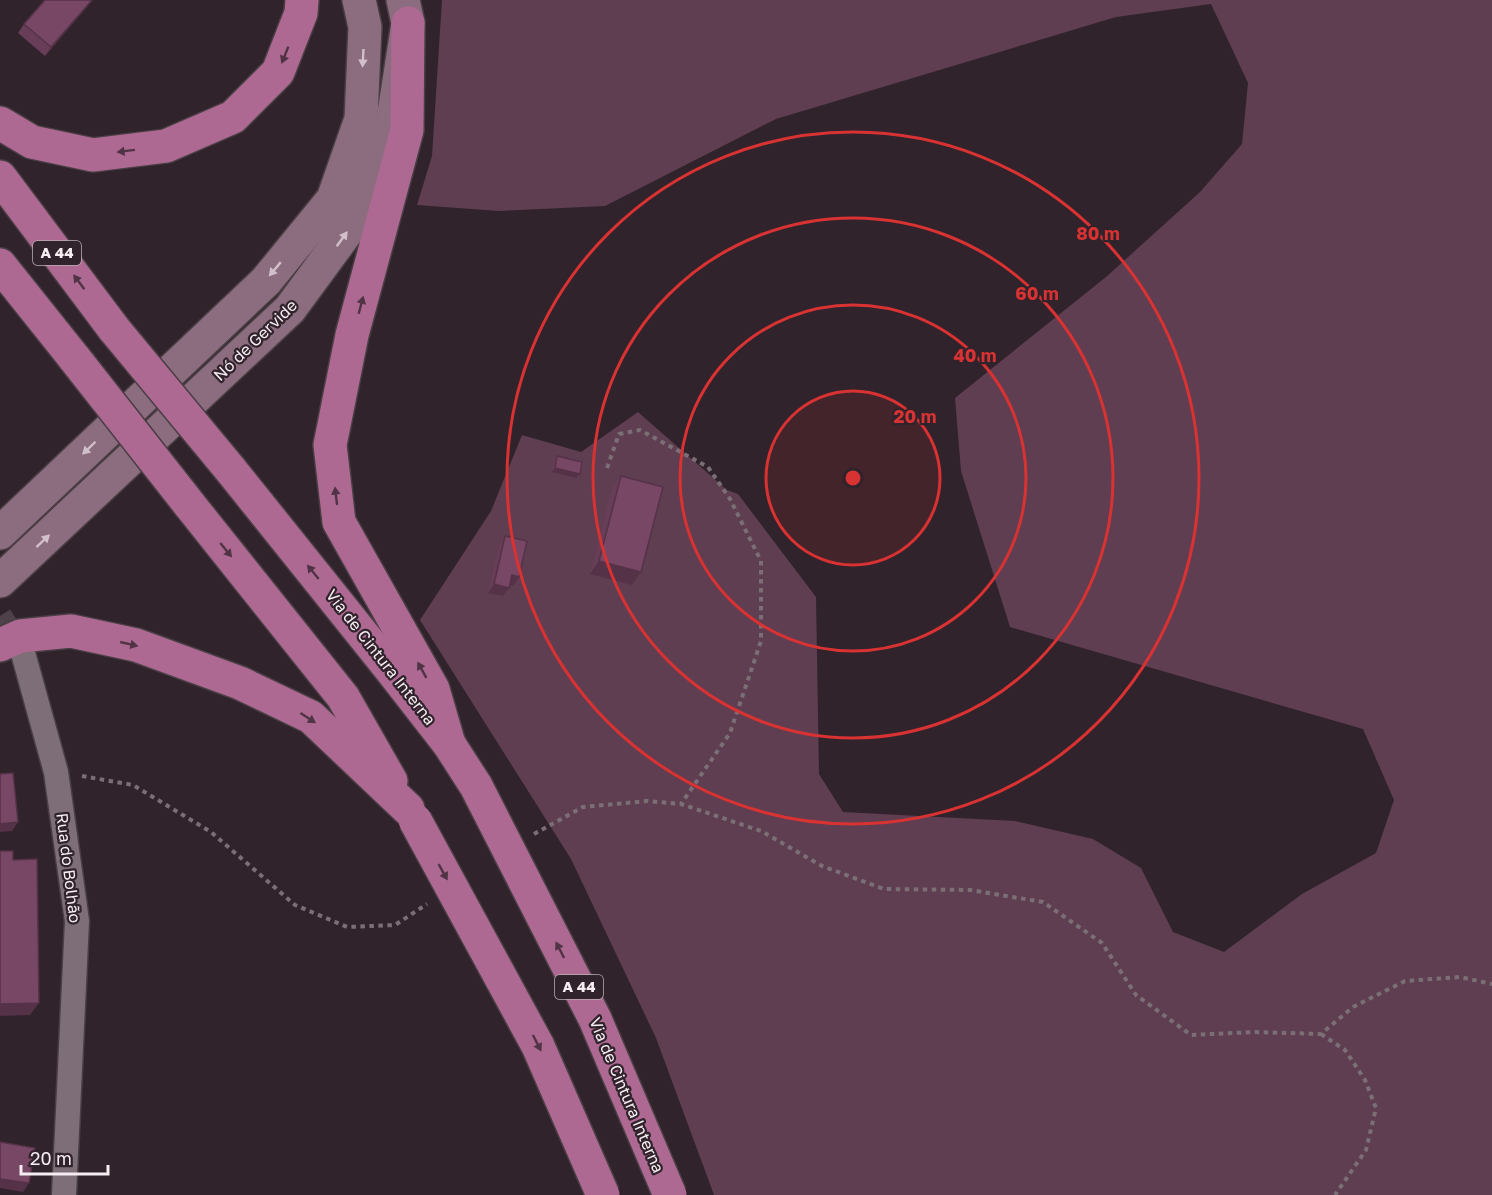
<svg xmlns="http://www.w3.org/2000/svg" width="1492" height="1195" font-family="'Golos Text',sans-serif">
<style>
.green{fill:#5f3e52}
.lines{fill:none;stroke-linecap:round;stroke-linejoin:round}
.minor-tunnel{stroke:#4e4149;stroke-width:24;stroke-dasharray:24 12;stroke-linecap:butt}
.minor-casing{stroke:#493e44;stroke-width:27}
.secondary-casing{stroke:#493e44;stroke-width:36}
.motorway-casing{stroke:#493e44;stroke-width:36}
.path{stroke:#7b6f76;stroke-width:4;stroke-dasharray:4.5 4.5;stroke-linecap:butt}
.minor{stroke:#7e6e77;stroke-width:24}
.secondary{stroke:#8c6c7f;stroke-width:33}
.motorway{stroke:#ae6993;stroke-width:33}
.motorway-bridge-casing{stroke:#493e44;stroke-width:36;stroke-linecap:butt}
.motorway-bridge{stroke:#ae6993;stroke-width:33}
.wall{fill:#683d58}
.shaded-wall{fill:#553247}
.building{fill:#794766;stroke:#553247;stroke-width:1.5}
.oneway{fill:#503445}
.oneway2{fill:#d1c0ca}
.ring{fill:none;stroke:#d83232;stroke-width:3}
.labels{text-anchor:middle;stroke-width:4.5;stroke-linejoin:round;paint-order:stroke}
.shield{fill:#30232b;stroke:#bbb0b6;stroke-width:1.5}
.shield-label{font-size:15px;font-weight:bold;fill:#f6edf2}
.street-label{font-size:16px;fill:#f6edf2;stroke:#30232b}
.centre{fill:#d83232;stroke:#30232b;stroke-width:3}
.ring-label{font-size:18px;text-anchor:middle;font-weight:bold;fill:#d83232;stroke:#30232b;stroke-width:4.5;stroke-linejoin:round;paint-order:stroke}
</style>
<rect width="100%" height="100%" fill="#30232b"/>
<polygon class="green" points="442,0 1492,0 1492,1195 714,1195 656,1038 571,859 420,620 491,511 522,435 581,452 638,412 727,490 738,494 816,597 819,774 843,812 1015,821 1093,839 1141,868 1173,932 1224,952 1302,894 1376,853 1394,800 1363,729 1010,627 961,471 955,398 1106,277 1200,192 1242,144 1248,83 1211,4 1116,17 776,119 605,206 499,211 417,205 432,156"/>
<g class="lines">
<polyline class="minor-tunnel" points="0,616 22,651"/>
<g class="minor-casing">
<polyline id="minor" points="23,653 56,772 77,921 64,1195"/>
</g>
<g class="secondary-casing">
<g id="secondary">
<polyline points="0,533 266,281 333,199 361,119 365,27 359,0"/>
<polyline points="0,581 290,309 362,211 392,126 408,23 403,0"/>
</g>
</g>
<g class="motorway-casing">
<g id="motorway">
<polyline points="408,23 407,130 352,335 330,445 339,522 433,689 449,744"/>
<polyline points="0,123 32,142 93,155 166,146 233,117 278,72 301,13 302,0"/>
<polyline points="0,177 114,329"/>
<polyline points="0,265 75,359"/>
<polyline points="230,469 392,671 449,744 476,786"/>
<polyline points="189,504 343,697 391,781"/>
<polyline points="0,645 20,636 71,631 136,645 240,683 311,717 408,809"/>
</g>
</g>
<g class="path">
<polyline points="607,468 619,434 640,430 708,467 730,499 761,561 761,641 730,733 681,804"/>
<polyline points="82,776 133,785 211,832 295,905 347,927 395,925 427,904"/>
<polyline points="534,834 583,807 647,801 681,804 761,831 822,866 884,889 970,890 1043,902 1102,943 1136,995 1191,1035 1255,1032 1321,1034 1353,1007 1405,981 1460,977 1492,984"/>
<polyline points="1321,1034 1345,1050 1365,1080 1376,1108 1366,1150 1335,1195"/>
</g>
<use href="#minor" class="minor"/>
<use href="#secondary" class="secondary"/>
<use href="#motorway" class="motorway"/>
<g class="motorway-bridge-casing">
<g id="motorway-bridge">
<polyline points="114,329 230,469"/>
<polyline points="75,359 189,504"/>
<polyline points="476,786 595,1019 670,1195"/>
<polyline points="415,820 538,1046 603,1195"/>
</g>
</g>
<use href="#motorway-bridge" class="motorway-bridge"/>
</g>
<g class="wall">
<polygon points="92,0 45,56 18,33 24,24"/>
<polygon points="557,456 580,474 576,478 552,472 554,460"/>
<polygon points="621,476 632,585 590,574 612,488"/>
<polygon points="505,536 519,577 513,586 510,585 509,588 503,596 488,593 499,545"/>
</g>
<g class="shaded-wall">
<polygon points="92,0 87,7 45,56 51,47"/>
<polygon points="555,468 580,474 576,478 552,472"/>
<polygon points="599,561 641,572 632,585 590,574"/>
<polygon points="512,575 519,577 513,586 506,584"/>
<polygon points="494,584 509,588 503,596 488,593"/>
<polygon points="18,822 12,831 0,832 0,824"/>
<polygon points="39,1003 30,1015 0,1016 0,1004"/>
<polygon points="0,1179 29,1183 23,1192 0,1188"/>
</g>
<g class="building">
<polygon points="45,0 92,0 51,47 24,24"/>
<polygon points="557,456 582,462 580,474 555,468"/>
<polygon points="621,476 663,487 641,572 599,561"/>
<polygon points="505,536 527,541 519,577 512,575 509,588 494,584"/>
<polygon points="13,773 18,822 0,824 0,774"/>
<polygon points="0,851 13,851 13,860 37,859 39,1003 0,1004"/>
<polygon points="0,1142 35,1148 29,1183 0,1179"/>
</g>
<defs><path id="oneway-solid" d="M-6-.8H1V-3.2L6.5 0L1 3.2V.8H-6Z" transform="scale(1.5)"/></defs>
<g class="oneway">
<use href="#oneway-solid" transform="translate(285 55) rotate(112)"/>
<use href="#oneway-solid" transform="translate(126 151) rotate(173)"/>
<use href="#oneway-solid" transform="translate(79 282) rotate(-127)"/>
<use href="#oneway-solid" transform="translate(361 305) rotate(-75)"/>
<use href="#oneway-solid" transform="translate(336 496) rotate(-97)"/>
<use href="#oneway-solid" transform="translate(226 550) rotate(51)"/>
<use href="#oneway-solid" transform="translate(313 572) rotate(-129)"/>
<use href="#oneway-solid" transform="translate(129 644) rotate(13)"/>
<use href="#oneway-solid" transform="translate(422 670) rotate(-119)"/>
<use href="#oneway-solid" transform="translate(308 718) rotate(33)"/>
<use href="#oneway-solid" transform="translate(443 872) rotate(61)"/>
<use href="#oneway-solid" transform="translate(560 950) rotate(-117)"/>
<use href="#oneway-solid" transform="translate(537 1043) rotate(63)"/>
</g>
<g class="oneway2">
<use href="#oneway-solid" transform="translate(363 58) rotate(93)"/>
<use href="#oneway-solid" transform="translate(342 239) rotate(-54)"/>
<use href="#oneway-solid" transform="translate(275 269) rotate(130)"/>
<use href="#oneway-solid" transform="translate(89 448) rotate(136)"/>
<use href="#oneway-solid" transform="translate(43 541) rotate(-43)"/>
</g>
<circle cx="853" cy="478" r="87" fill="#d83232" fill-opacity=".12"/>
<g class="ring">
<circle cx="853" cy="478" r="87"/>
<circle cx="853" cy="478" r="173"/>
<circle cx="853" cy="478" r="260"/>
<circle cx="853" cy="478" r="346"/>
</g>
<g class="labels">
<g class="shield">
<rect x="33" y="241" width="48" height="24" rx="4.5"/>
<rect x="555" y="975" width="48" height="24" rx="4.5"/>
</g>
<g class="shield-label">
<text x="57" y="258">A 44</text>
<text x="579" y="992">A 44</text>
</g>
<g class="street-label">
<text transform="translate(255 340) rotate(-44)" y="6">Nó de Gervide</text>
<text transform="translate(381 657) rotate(52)" y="6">Via de Cintura Interna</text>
<text transform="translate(69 868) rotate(83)" y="6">Rua do Bolhão</text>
<text transform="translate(627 1095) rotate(67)" y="6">Via de Cintura Interna</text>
</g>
</g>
<circle cx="853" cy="478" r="9" class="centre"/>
<g class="ring-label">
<text x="1098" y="240">80 m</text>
<text x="1037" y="300">60 m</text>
<text x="975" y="362">40 m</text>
<text x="915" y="423">20 m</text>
</g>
<path d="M21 1165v9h87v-9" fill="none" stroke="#f6edf2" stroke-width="3"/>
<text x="30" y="1165" font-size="18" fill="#f6edf2" stroke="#30232b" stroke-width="4.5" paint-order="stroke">20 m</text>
</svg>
